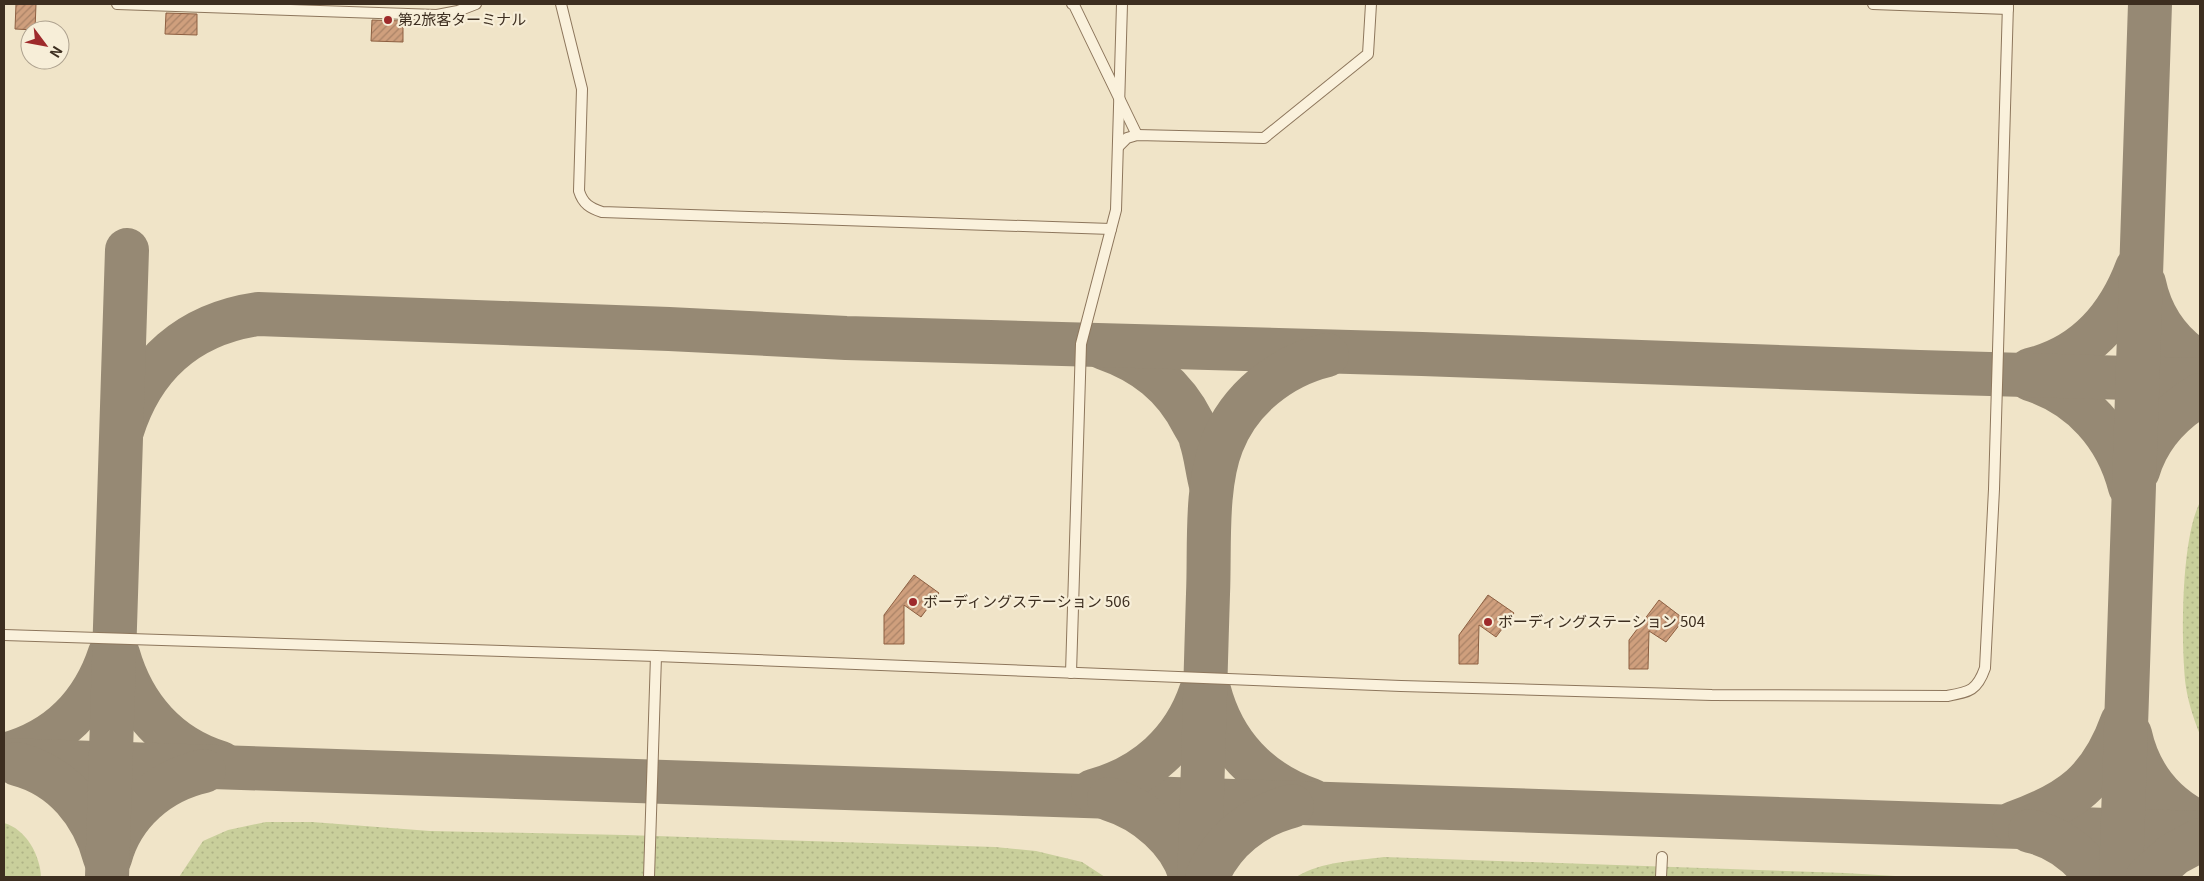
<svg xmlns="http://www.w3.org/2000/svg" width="2204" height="881" font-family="Georgia,'Noto Sans JP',serif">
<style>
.grass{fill:url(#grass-dots)}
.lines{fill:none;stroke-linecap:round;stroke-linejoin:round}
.taxiway{stroke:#968974;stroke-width:44}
.building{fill:url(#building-hatch);stroke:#8d5f41}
.lane-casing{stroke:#8d765c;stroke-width:12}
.lane{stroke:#faf1dc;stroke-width:10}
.poi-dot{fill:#9e2a2b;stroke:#f7eed8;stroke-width:2}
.labels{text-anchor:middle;stroke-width:4.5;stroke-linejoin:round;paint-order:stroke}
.poi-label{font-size:15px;fill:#3d2e20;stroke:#f7eed8;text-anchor:start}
</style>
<defs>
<pattern id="grass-dots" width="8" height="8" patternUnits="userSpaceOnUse" patternTransform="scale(1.25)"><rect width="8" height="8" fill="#c9cf9b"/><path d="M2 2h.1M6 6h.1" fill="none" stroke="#aeb285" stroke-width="1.8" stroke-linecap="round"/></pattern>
<pattern id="building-hatch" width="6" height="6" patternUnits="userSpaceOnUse" patternTransform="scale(1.25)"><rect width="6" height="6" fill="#cf9f7d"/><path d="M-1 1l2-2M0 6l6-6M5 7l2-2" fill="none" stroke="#a98266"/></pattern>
</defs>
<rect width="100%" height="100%" fill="#f0e4c8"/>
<g class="grass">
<path d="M2200,502V735C2193,717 2187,699 2185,680C2181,636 2181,540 2200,502Z"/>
<polygon points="266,822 312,822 430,831 625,835 995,847 1036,851 1082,862 1105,877 179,877 203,841 228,830"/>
<path d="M4,823C26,829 40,855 41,877H4Z"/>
<path d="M1384,857L1845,873L1912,877H1296C1322,861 1355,861 1384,857Z"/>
</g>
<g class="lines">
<g class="taxiway">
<path d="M2144,283C2151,317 2171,345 2200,363"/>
<path d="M1104,348C1144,362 1174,385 1193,423C1196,428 1200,434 1201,440C1206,455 1207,470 1211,485"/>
<path d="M2030,370C2084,357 2118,319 2137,268"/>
<path d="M2030,379C2081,395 2117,435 2130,487"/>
<path d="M122,431C143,364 189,324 258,314L669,329L846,338L1422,354L1919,372L2200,380"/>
<path d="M2138,471C2148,437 2170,413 2200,395"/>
<path d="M118,654C133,707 168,747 221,763"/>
<path d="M1209,690C1223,744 1259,782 1311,800"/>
<path d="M2130,734C2139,775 2163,805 2200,823"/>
<path d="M4,755C57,741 93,705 110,653"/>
<polyline points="4,760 2200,833"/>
<path d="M17,764C63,776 93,813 105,858"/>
<path d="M1093,791C1145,777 1184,742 1201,691"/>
<path d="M1109,799C1145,810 1181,840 1191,877"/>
<path d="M2014,823C2070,803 2101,781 2122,722"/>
<path d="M2030,831C2059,837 2080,855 2097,877"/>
<path d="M110,858C122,813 159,781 204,771"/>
<polyline points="107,877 127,250"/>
<path d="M1199,877C1203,783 1205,688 1208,594C1210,548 1205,487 1222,444C1239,399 1281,366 1327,355"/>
<path d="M1207,877C1223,840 1254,816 1292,806"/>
<polyline points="2121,877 2150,4"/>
<polyline points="2148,877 2174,854 2200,840"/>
</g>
</g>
<g class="building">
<polygon points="16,4 36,4 35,30 15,29"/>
<polygon points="166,13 197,14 197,35 165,34"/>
<polygon points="372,20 403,21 403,42 371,41"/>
<polygon points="914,575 939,593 921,617 904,605 904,644 884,644 884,615"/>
<polygon points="1488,595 1514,613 1496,637 1479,625 1478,664 1459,664 1459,635"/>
<polygon points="1659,600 1684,619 1666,642 1649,631 1648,669 1629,669 1629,640"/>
</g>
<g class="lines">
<g class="lane-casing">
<g id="lane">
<polyline points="117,4 437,15 458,11 476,4"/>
<path d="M561,4L582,89L579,191C583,204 590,208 602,212L1111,229"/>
<polyline points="1072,4 1074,5 1137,135"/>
<polyline points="1873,4 2008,9"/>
<polyline points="1118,147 1127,138 1137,135 1264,138 1368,54 1371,4"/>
<path d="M4,635L656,656L1401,686L1712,695L1947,696C1969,692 1977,691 1985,668L1994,489L2008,4"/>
<polyline points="1071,673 1081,344 1116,210 1122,4"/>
<polyline points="649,877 656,656"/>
<polyline points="1661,877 1662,857"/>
</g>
</g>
<use href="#lane" class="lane"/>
</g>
<g class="poi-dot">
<circle cx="388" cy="20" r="5"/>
<circle cx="913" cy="602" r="5"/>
<circle cx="1488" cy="622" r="5"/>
</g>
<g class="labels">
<g class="poi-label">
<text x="398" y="25">第2旅客ターミナル</text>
<text x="923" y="607">ボーディングステーション 506</text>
<text x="1498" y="627">ボーディングステーション 504</text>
</g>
</g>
<rect width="2204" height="881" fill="none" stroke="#3d2e20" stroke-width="10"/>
<g transform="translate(45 45) rotate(122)"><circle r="24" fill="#f7eed8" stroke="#ada18e"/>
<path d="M0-4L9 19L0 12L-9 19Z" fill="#9e2a2b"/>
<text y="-8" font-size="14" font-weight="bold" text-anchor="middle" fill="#3d2e20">N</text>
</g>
</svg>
